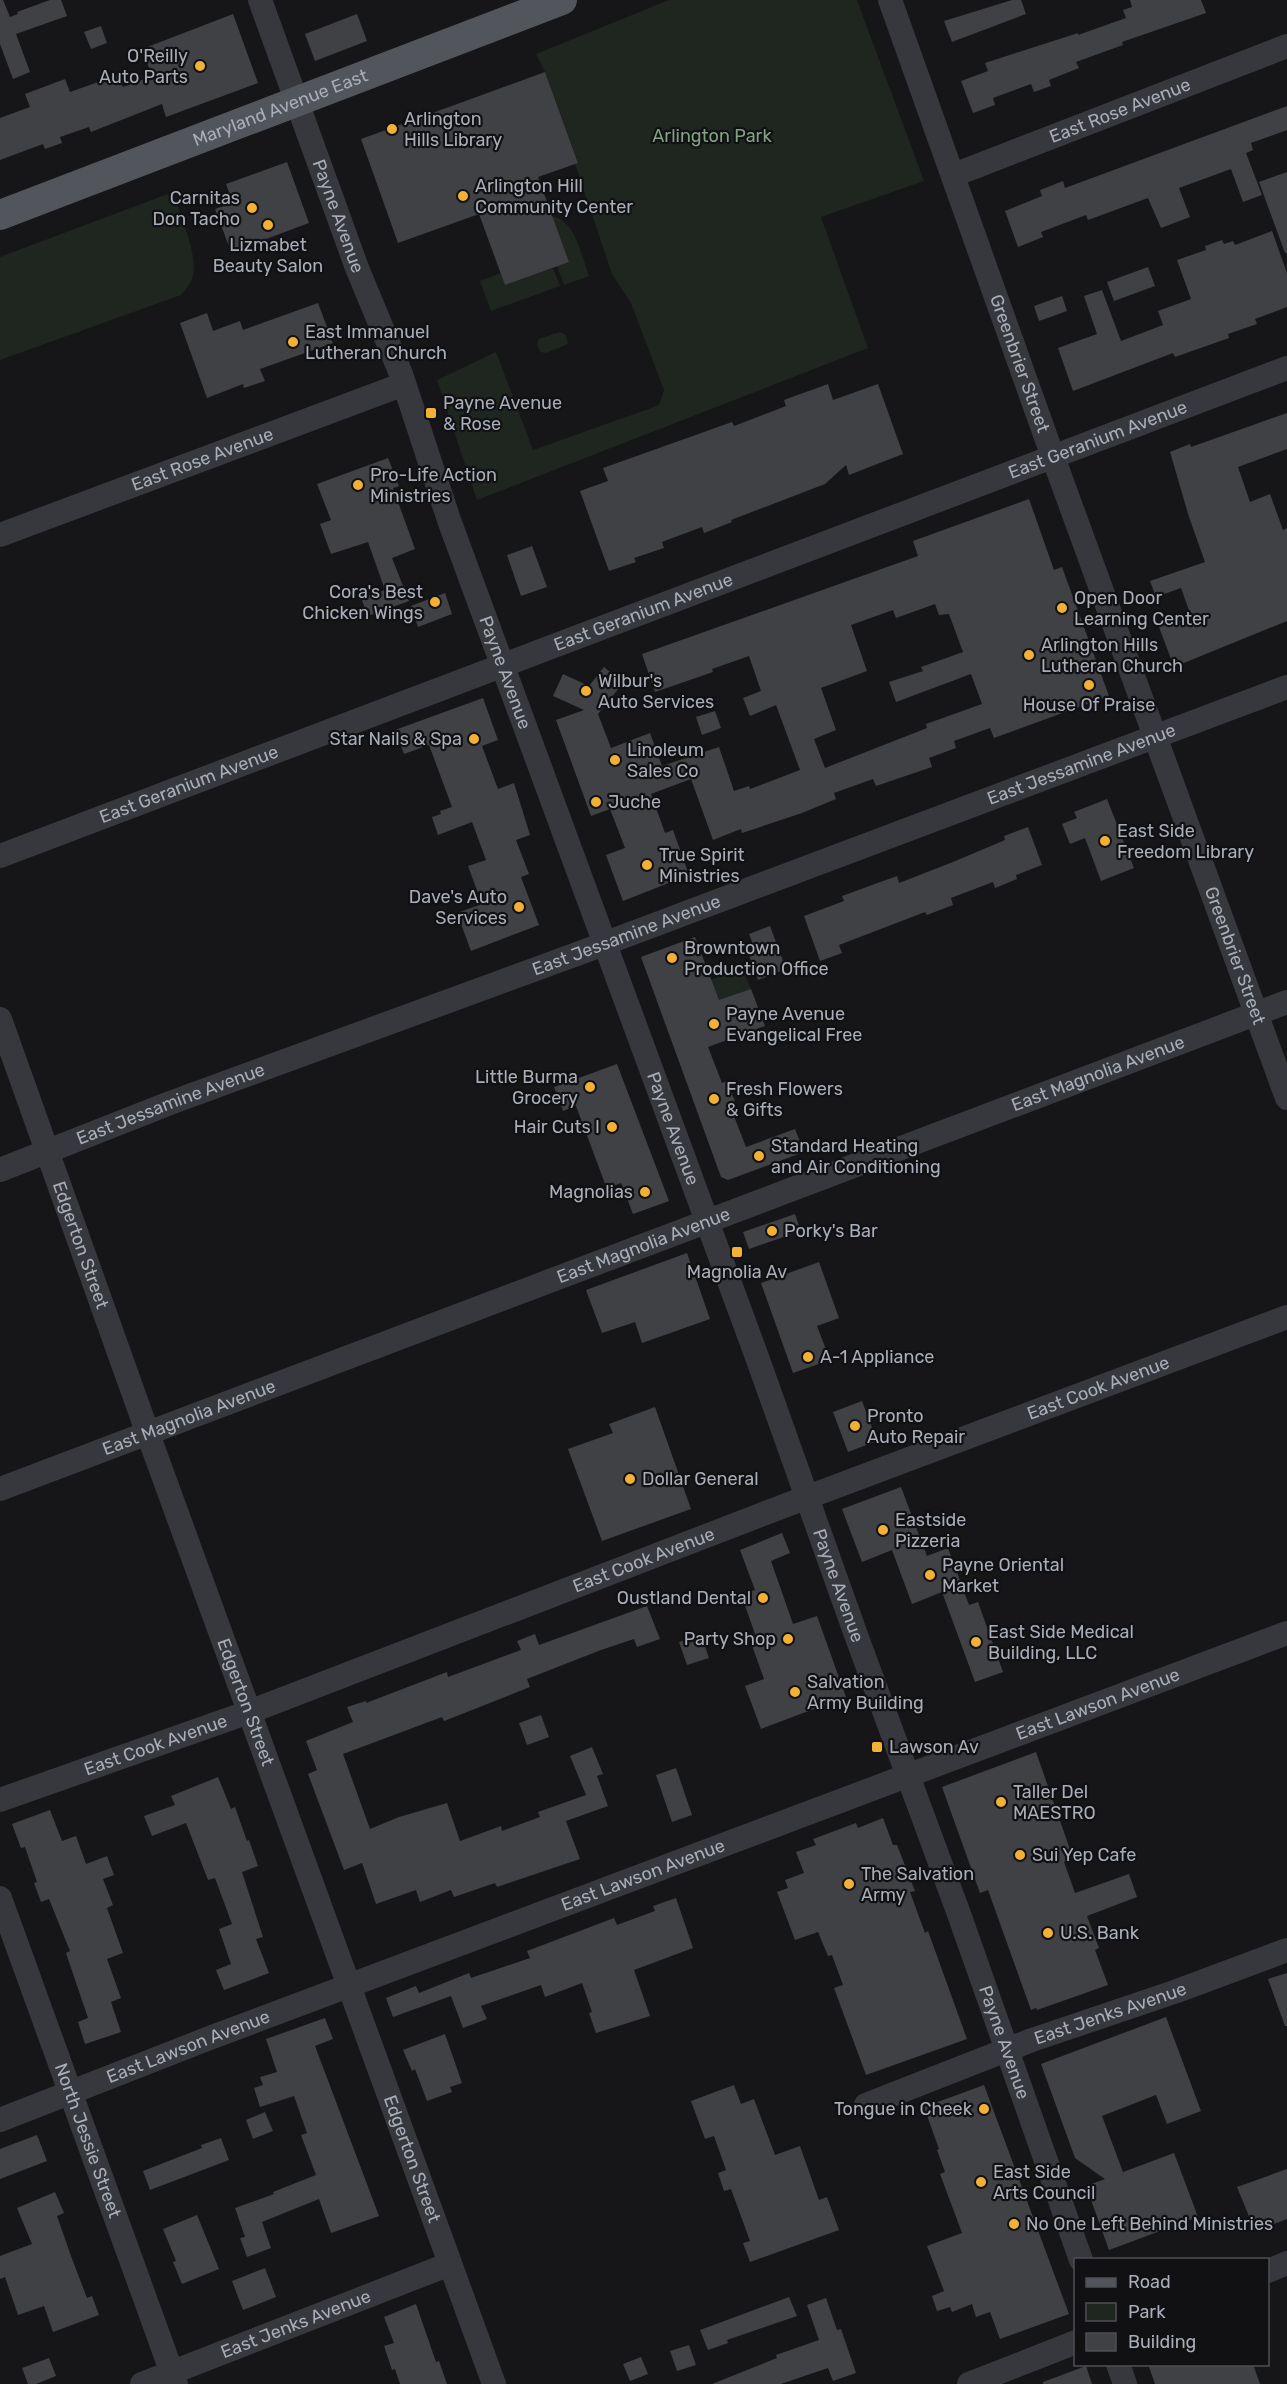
<svg xmlns="http://www.w3.org/2000/svg" width="1287" height="2384" font-family="Rubik,sans-serif">
<style>
.green{fill:#1e261f}
.building{fill:#404145;fill-rule:evenodd}
.lines{fill:none;stroke-linecap:round;stroke-linejoin:round}
.minor{stroke:#37383d;stroke-width:24}
.major{stroke:#53555c;stroke-width:30}
.poi-dot{fill:#f2b134;stroke:#111113;stroke-width:2}
.labels{text-anchor:middle;stroke-width:4.5;stroke-linejoin:round;paint-order:stroke}
.poi-label{font-size:18px;fill:#a8adb8;stroke:#111113;text-anchor:start}
.street-label{font-size:18px;fill:#a8adb8;stroke:#111113}
.park-label{font-size:18px;fill:#7fa381;stroke:#111113}
</style>
<rect width="100%" height="100%" fill="#161618"/>
<g class="green">
<polygon points="669,0 857,0 924,181 821,217 868,348 477,500 437,380 496,352 533,450 657,406 660,403 664,390 631,303 612,274 575,164 578,162 545,72 536,54"/>
<path d="M173,192C179,213 198,254 193,275C191,283 187,288 181,295L0,360V257Z"/>
<path d="M552,216C576,221 582,257 589,276L564,285L557,266L569,262Z"/>
<polygon points="553,268 560,286 491,311 480,281 501,273 505,285"/>
<polygon points="560,332 566,335 568,344 546,353 540,352 537,344 539,339"/>
<polygon points="742,968 751,989 664,1021 657,1000"/>
</g>
<g class="building">
<polygon points="0,0 3,0 10,17 18,14 17,12 50,0 61,0 67,16 16,34 30,72 13,79 0,44"/>
<polygon points="1012,0 1021,0 1026,14 952,42 944,21"/>
<polygon points="1130,0 1201,0 1206,13 1122,42 1123,45 1076,62 1079,68 1049,80 1051,86 1034,92 1031,84 993,98 995,105 973,113 961,81 988,71 985,63 1078,33 1078,35 1126,18 1123,10 1132,7"/>
<polygon points="233,14 258,83 166,117 162,104 91,132 89,127 60,137 62,143 45,149 43,144 0,160 0,118 30,107 25,94 65,79 70,92 118,75 123,87 152,76 142,49"/>
<polygon points="357,14 367,41 315,61 305,34"/>
<polygon points="101,26 107,43 91,49 84,32"/>
<polygon points="545,72 578,163 538,177 569,262 505,285 479,214 398,243 361,139"/>
<polygon points="1287,106 1287,130 1251,143 1253,150 1246,153 1262,195 1243,202 1231,169 1179,188 1190,217 1161,228 1148,198 1088,220 1086,215 1041,232 1043,237 1018,247 1005,211 1042,196 1040,190 1063,181 1065,188"/>
<polygon points="287,162 309,223 231,252 215,209 233,203 226,184"/>
<polygon points="1287,172 1287,253 1285,253 1259,182"/>
<polygon points="1272,231 1287,273 1287,307 1255,319 1257,324 1228,334 1229,338 1175,357 1173,353 1073,391 1058,348 1097,334 1084,296 1102,290 1121,341 1163,325 1158,311 1191,299 1177,260 1206,250 1205,246 1222,240 1224,244 1233,241 1235,245"/>
<polygon points="1148,267 1155,286 1114,301 1107,282"/>
<polygon points="1062,296 1067,311 1039,321 1034,306"/>
<polygon points="318,303 333,343 260,369 265,381 244,388 243,384 207,398 180,323 207,313 213,331 240,321 243,330"/>
<polygon points="828,384 833,400 878,384 903,454 849,475 846,465 825,484 731,520 732,522 704,533 702,527 662,542 664,548 634,558 636,562 609,571 580,491 608,481 603,468 732,422 734,426 786,406 784,400"/>
<polygon points="1287,413 1287,449 1238,467 1250,502 1270,494 1283,530 1287,528 1287,621 1174,667 1159,627 1191,616 1181,588 1156,597 1150,581 1205,562 1189,517 1170,452 1190,444 1191,447"/>
<polygon points="388,458 399,486 393,488 415,549 392,558 409,601 368,616 361,598 385,590 368,542 331,554 320,524 331,520 317,484"/>
<path d="M1029,499L1054,570L1062,567L1109,696L994,738L990,728L954,741L956,748L929,758L932,767L876,786L873,779L834,793L836,799L802,813L742,833L741,829L713,840L691,779L651,794L665,833L673,830L689,875L623,901L606,855L625,848L610,809L591,816L556,720L584,710L553,696L563,674L589,686L604,667L623,683L598,714L611,748L650,733L662,766L719,747L734,791L749,786L750,789L800,770L776,705L750,716L743,698L761,691L749,656L712,669L713,672L655,692L642,654L918,556L913,541ZM935,604L939,615L949,614L963,652L921,667L923,671L889,682L896,702L971,674L982,704L926,724L927,728L825,768L814,739L836,730L821,688L867,671L851,625L893,610L896,618Z"/>
<polygon points="532,546 547,587 521,596 507,555"/>
<polygon points="445,593 452,614 418,627 411,606"/>
<polygon points="483,698 498,740 482,746 498,789 514,783 530,835 516,840 529,874 521,877 539,925 471,951 457,913 482,904 468,866 486,860 472,822 438,835 432,817 441,814 440,811 452,807 429,745 404,754 395,730"/>
<polygon points="715,711 721,728 702,735 696,717"/>
<polygon points="1107,799 1134,868 1101,881 1085,838 1070,844 1062,824 1077,818 1074,812"/>
<polygon points="1028,827 1042,865 1016,875 1017,879 995,888 993,882 951,898 953,905 927,915 925,912 839,945 842,953 820,961 804,916 844,901 842,896 897,876 899,883 953,862 1005,840 1004,836"/>
<polygon points="770,926 786,969 758,980 749,955 756,952 749,934"/>
<polygon points="695,937 719,1000 751,989 765,1026 708,1047 722,1083 727,1081 736,1104 730,1106 746,1147 795,1129 804,1152 728,1180 721,1177 641,957"/>
<polygon points="617,1064 669,1201 633,1214 621,1183 607,1189 576,1106 563,1111 554,1087"/>
<polygon points="795,1214 801,1231 749,1249 743,1232"/>
<polygon points="687,1253 710,1319 642,1343 635,1322 602,1333 586,1290"/>
<polygon points="819,1262 839,1318 817,1326 830,1360 793,1373 761,1283"/>
<polygon points="862,1401 877,1441 848,1452 833,1412"/>
<polygon points="655,1407 691,1509 602,1541 568,1449 613,1433 609,1424"/>
<polygon points="901,1487 927,1556 948,1548 969,1605 978,1602 1003,1672 975,1682 942,1592 912,1604 892,1550 862,1562 842,1509"/>
<polygon points="782,1533 790,1553 771,1561 793,1624 817,1616 846,1697 761,1729 745,1686 764,1679 750,1640 756,1637 741,1594 755,1590 740,1550"/>
<polygon points="647,1606 660,1639 637,1647 634,1639 601,1650 527,1679 530,1687 444,1721 442,1717 343,1754 370,1829 399,1817 447,1803 460,1841 501,1826 502,1831 540,1817 538,1812 586,1795 570,1756 592,1747 603,1774 597,1776 608,1806 566,1821 580,1859 497,1887 495,1883 454,1897 451,1890 420,1902 416,1890 376,1904 362,1863 344,1870 308,1774 317,1770 306,1741 353,1722 347,1707 366,1701 366,1703 447,1672 448,1677 521,1650 517,1641 535,1634 539,1645"/>
<polygon points="701,1635 709,1658 687,1665 679,1642"/>
<polygon points="541,1715 549,1737 527,1745 519,1723"/>
<polygon points="1036,1752 1073,1858 1064,1862 1075,1893 1129,1874 1137,1897 1087,1916 1099,1948 1095,1950 1108,1985 1037,2010 1036,2008 1031,2010 988,1890 980,1893 942,1787"/>
<polygon points="676,1768 692,1815 672,1822 656,1775"/>
<polygon points="218,1777 231,1809 235,1807 247,1841 249,1840 258,1866 242,1872 263,1937 256,1939 269,1973 224,1990 216,1970 231,1964 219,1929 232,1924 215,1878 208,1880 186,1823 152,1836 144,1816 175,1805 171,1796"/>
<polygon points="50,1810 62,1841 76,1836 86,1864 107,1856 114,1875 103,1879 113,1905 107,1908 123,1953 107,1959 121,1998 111,2002 121,2032 85,2044 78,2022 88,2018 66,1953 70,1951 49,1899 41,1902 34,1883 37,1882 25,1847 21,1848 12,1824"/>
<polygon points="883,1818 893,1845 897,1845 915,1891 910,1892 925,1933 928,1931 967,2039 866,2075 834,1988 843,1985 832,1955 828,1956 818,1932 795,1940 777,1892 788,1888 785,1880 804,1873 796,1852 816,1845 813,1839 856,1823 858,1828"/>
<polygon points="676,1898 693,1948 634,1970 650,2016 596,2033 589,2013 592,2012 582,1983 545,1997 541,1985 481,2006 487,2019 463,2028 451,1996 393,2017 386,1998 416,1986 419,1993 469,1973 471,1978 530,1958 527,1951 614,1918 617,1925 655,1911 653,1906"/>
<polygon points="1287,1973 1287,2026 1285,2026 1268,1979"/>
<polygon points="1166,2017 1201,2111 1167,2124 1156,2095 1102,2116 1123,2172 1174,2153 1198,2217 1109,2250 1086,2186 1105,2179 1075,2158 1041,2064"/>
<polygon points="325,2018 333,2039 315,2046 379,2216 331,2233 319,2199 262,2222 271,2248 247,2257 240,2238 245,2237 235,2208 274,2194 273,2192 316,2175 301,2135 307,2133 294,2096 260,2107 254,2088 263,2085 260,2077 277,2072 266,2039"/>
<polygon points="445,2034 462,2083 450,2087 452,2092 427,2101 415,2069 412,2071 403,2050"/>
<polygon points="734,2085 741,2104 754,2099 775,2155 800,2146 819,2200 827,2197 839,2230 750,2262 743,2243 750,2241 731,2189 724,2191 718,2173 726,2170 714,2136 705,2139 691,2101"/>
<polygon points="984,2085 1069,2314 1000,2339 990,2312 976,2317 972,2304 952,2312 950,2307 937,2311 932,2296 944,2291 927,2246 962,2233 940,2174 945,2172 937,2150 939,2149 924,2107"/>
<polygon points="265,2112 273,2131 253,2139 246,2120"/>
<polygon points="37,2135 47,2161 0,2179 0,2149"/>
<polygon points="221,2138 229,2160 150,2190 143,2171 202,2148 201,2145"/>
<polygon points="1287,2169 1287,2219 1255,2231 1237,2187"/>
<polygon points="55,2192 64,2213 57,2216 71,2256 87,2298 92,2296 99,2315 53,2332 44,2306 18,2315 5,2277 0,2279 0,2256 32,2244 17,2208"/>
<polygon points="197,2215 219,2269 182,2284 173,2262 176,2261 163,2229"/>
<polygon points="265,2268 276,2297 243,2310 232,2281"/>
<polygon points="789,2297 797,2316 727,2340 728,2343 708,2350 700,2330"/>
<polygon points="826,2298 837,2330 841,2329 856,2373 833,2381 828,2368 781,2384 712,2384 777,2358 776,2355 819,2340 807,2305"/>
<polygon points="416,2304 436,2362 439,2361 447,2384 400,2384 395,2369 392,2370 384,2346 394,2343 384,2317"/>
<polygon points="689,2345 696,2365 677,2371 670,2351"/>
<polygon points="641,2357 648,2374 630,2381 623,2364"/>
<polygon points="49,2358 56,2376 36,2384 28,2384 22,2368"/>
<polygon points="1148,2364 1253,2364 1260,2384 1155,2384"/>
<polygon points="1086,2366 1092,2384 1043,2384 1043,2382"/>
</g>
<g class="lines">
<g class="minor">
<path id="s1" d="M260,0L357,268L401,374L449,520L757,1357L856,1635L959,1914L1081,2260"/>
<path id="s2" d="M890,0L1053,457L1287,1098"/>
<path id="s3" d="M954,175L1287,46"/>
<path id="s4" d="M0,535L404,384"/>
<path id="s5" d="M0,856L1287,368"/>
<path id="s6" d="M0,1019L148,1434L494,2384"/>
<path id="s7" d="M0,1170L170,1103L577,954L1287,687"/>
<path id="s8" d="M0,1489L1287,1002"/>
<path id="s9" d="M0,1800L249,1712L784,1506L1287,1317"/>
<path id="s10" d="M0,1898L176,2384"/>
<path id="s11" d="M866,2105L1032,2040L1177,1991L1287,1950"/>
<path id="s12" d="M0,2120L207,2039L1287,1633"/>
<polyline points="1268,2271 1287,2263"/>
<polyline points="1118,2364 1125,2384"/>
<path id="s13" d="M142,2384L450,2264"/>
<polyline points="969,2384 1076,2342"/>
</g>
<path class="major" id="s14" d="M0,215L562,0"/>
</g>
<g class="poi-dot">
<circle cx="200" cy="66" r="6"/>
<circle cx="392" cy="129" r="6"/>
<circle cx="463" cy="196" r="6"/>
<circle cx="252" cy="208" r="6"/>
<circle cx="268" cy="225" r="6"/>
<circle cx="293" cy="342" r="6"/>
<rect x="425" y="407" width="12" height="12" rx="3"/>
<circle cx="358" cy="485" r="6"/>
<circle cx="435" cy="602" r="6"/>
<circle cx="1062" cy="608" r="6"/>
<circle cx="1029" cy="655" r="6"/>
<circle cx="1089" cy="685" r="6"/>
<circle cx="586" cy="691" r="6"/>
<circle cx="474" cy="739" r="6"/>
<circle cx="615" cy="760" r="6"/>
<circle cx="596" cy="802" r="6"/>
<circle cx="1105" cy="841" r="6"/>
<circle cx="647" cy="865" r="6"/>
<circle cx="519" cy="907" r="6"/>
<circle cx="672" cy="958" r="6"/>
<circle cx="714" cy="1024" r="6"/>
<circle cx="590" cy="1087" r="6"/>
<circle cx="714" cy="1099" r="6"/>
<circle cx="612" cy="1127" r="6"/>
<circle cx="759" cy="1156" r="6"/>
<circle cx="645" cy="1192" r="6"/>
<circle cx="772" cy="1231" r="6"/>
<rect x="731" y="1246" width="12" height="12" rx="3"/>
<circle cx="808" cy="1357" r="6"/>
<circle cx="855" cy="1426" r="6"/>
<circle cx="630" cy="1479" r="6"/>
<circle cx="883" cy="1530" r="6"/>
<circle cx="930" cy="1575" r="6"/>
<circle cx="763" cy="1598" r="6"/>
<circle cx="788" cy="1639" r="6"/>
<circle cx="976" cy="1642" r="6"/>
<circle cx="795" cy="1692" r="6"/>
<rect x="871" y="1741" width="12" height="12" rx="3"/>
<circle cx="1001" cy="1802" r="6"/>
<circle cx="1020" cy="1855" r="6"/>
<circle cx="849" cy="1884" r="6"/>
<circle cx="1048" cy="1933" r="6"/>
<circle cx="984" cy="2109" r="6"/>
<circle cx="981" cy="2182" r="6"/>
<circle cx="1014" cy="2224" r="6"/>
</g>
<g class="labels">
<g class="poi-label">
<text x="188" y="62" text-anchor="end">O'Reilly<tspan x="188" dy="21">Auto Parts</tspan></text>
<text x="404" y="125">Arlington<tspan x="404" dy="21">Hills Library</tspan></text>
<text x="475" y="192">Arlington Hill<tspan x="475" dy="21">Community Center</tspan></text>
<text x="240" y="204" text-anchor="end">Carnitas<tspan x="240" dy="21">Don Tacho</tspan></text>
<text x="268" y="251" text-anchor="middle">Lizmabet<tspan x="268" dy="21">Beauty Salon</tspan></text>
<text x="305" y="338">East Immanuel<tspan x="305" dy="21">Lutheran Church</tspan></text>
<text x="443" y="409">Payne Avenue<tspan x="443" dy="21">&amp; Rose</tspan></text>
<text x="370" y="481">Pro-Life Action<tspan x="370" dy="21">Ministries</tspan></text>
<text x="423" y="598" text-anchor="end">Cora's Best<tspan x="423" dy="21">Chicken Wings</tspan></text>
<text x="1074" y="604">Open Door<tspan x="1074" dy="21">Learning Center</tspan></text>
<text x="1041" y="651">Arlington Hills<tspan x="1041" dy="21">Lutheran Church</tspan></text>
<text x="598" y="687">Wilbur's<tspan x="598" dy="21">Auto Services</tspan></text>
<text x="1089" y="711" text-anchor="middle">House Of Praise</text>
<text x="462" y="745" text-anchor="end">Star Nails &amp; Spa</text>
<text x="627" y="756">Linoleum<tspan x="627" dy="21">Sales Co</tspan></text>
<text x="608" y="808">Juche</text>
<text x="1117" y="837">East Side<tspan x="1117" dy="21">Freedom Library</tspan></text>
<text x="659" y="861">True Spirit<tspan x="659" dy="21">Ministries</tspan></text>
<text x="507" y="903" text-anchor="end">Dave's Auto<tspan x="507" dy="21">Services</tspan></text>
<text x="684" y="954">Browntown<tspan x="684" dy="21">Production Office</tspan></text>
<text x="726" y="1020">Payne Avenue<tspan x="726" dy="21">Evangelical Free</tspan></text>
<text x="578" y="1083" text-anchor="end">Little Burma<tspan x="578" dy="21">Grocery</tspan></text>
<text x="726" y="1095">Fresh Flowers<tspan x="726" dy="21">&amp; Gifts</tspan></text>
<text x="600" y="1133" text-anchor="end">Hair Cuts I</text>
<text x="771" y="1152">Standard Heating<tspan x="771" dy="21">and Air Conditioning</tspan></text>
<text x="633" y="1198" text-anchor="end">Magnolias</text>
<text x="784" y="1237">Porky's Bar</text>
<text x="737" y="1278" text-anchor="middle">Magnolia Av</text>
<text x="820" y="1363">A-1 Appliance</text>
<text x="867" y="1422">Pronto<tspan x="867" dy="21">Auto Repair</tspan></text>
<text x="642" y="1485">Dollar General</text>
<text x="895" y="1526">Eastside<tspan x="895" dy="21">Pizzeria</tspan></text>
<text x="942" y="1571">Payne Oriental<tspan x="942" dy="21">Market</tspan></text>
<text x="751" y="1604" text-anchor="end">Oustland Dental</text>
<text x="988" y="1638">East Side Medical<tspan x="988" dy="21">Building, LLC</tspan></text>
<text x="776" y="1645" text-anchor="end">Party Shop</text>
<text x="807" y="1688">Salvation<tspan x="807" dy="21">Army Building</tspan></text>
<text x="889" y="1753">Lawson Av</text>
<text x="1013" y="1798">Taller Del<tspan x="1013" dy="21">MAESTRO</tspan></text>
<text x="1032" y="1861">Sui Yep Cafe</text>
<text x="861" y="1880">The Salvation<tspan x="861" dy="21">Army</tspan></text>
<text x="1060" y="1939">U.S. Bank</text>
<text x="972" y="2115" text-anchor="end">Tongue in Cheek</text>
<text x="993" y="2178">East Side<tspan x="993" dy="21">Arts Council</tspan></text>
<text x="1026" y="2230">No One Left Behind Ministries</text>
</g>
<g class="street-label">
<text dy="6" stroke="none"><textPath href="#s14" startOffset="300">Maryland Avenue East</textPath></text>
<text dy="6" stroke="none"><textPath href="#s3" startOffset="178">East Rose Avenue</textPath></text>
<text dy="6" stroke="none"><textPath href="#s1" startOffset="230">Payne Avenue</textPath></text>
<text dy="6" stroke="none"><textPath href="#s2" startOffset="386">Greenbrier Street</textPath></text>
<text dy="6" stroke="none"><textPath href="#s5" startOffset="1174">East Geranium Avenue</textPath></text>
<text dy="6" stroke="none"><textPath href="#s4" startOffset="216">East Rose Avenue</textPath></text>
<text dy="6" stroke="none"><textPath href="#s5" startOffset="688">East Geranium Avenue</textPath></text>
<text dy="6" stroke="none"><textPath href="#s1" startOffset="716">Payne Avenue</textPath></text>
<text dy="6" stroke="none"><textPath href="#s7" startOffset="1155">East Jessamine Avenue</textPath></text>
<text dy="6" stroke="none"><textPath href="#s5" startOffset="202">East Geranium Avenue</textPath></text>
<text dy="6" stroke="none"><textPath href="#s7" startOffset="669">East Jessamine Avenue</textPath></text>
<text dy="6" stroke="none"><textPath href="#s2" startOffset="1016">Greenbrier Street</textPath></text>
<text dy="6" stroke="none"><textPath href="#s8" startOffset="1174">East Magnolia Avenue</textPath></text>
<text dy="6" stroke="none"><textPath href="#s7" startOffset="183">East Jessamine Avenue</textPath></text>
<text dy="6" stroke="none"><textPath href="#s1" startOffset="1202">Payne Avenue</textPath></text>
<text dy="6" stroke="none"><textPath href="#s6" startOffset="240">Edgerton Street</textPath></text>
<text dy="6" stroke="none"><textPath href="#s8" startOffset="688">East Magnolia Avenue</textPath></text>
<text dy="6" stroke="none"><textPath href="#s9" startOffset="1173">East Cook Avenue</textPath></text>
<text dy="6" stroke="none"><textPath href="#s8" startOffset="202">East Magnolia Avenue</textPath></text>
<text dy="6" stroke="none"><textPath href="#s9" startOffset="687">East Cook Avenue</textPath></text>
<text dy="6" stroke="none"><textPath href="#s1" startOffset="1688">Payne Avenue</textPath></text>
<text dy="6" stroke="none"><textPath href="#s6" startOffset="726">Edgerton Street</textPath></text>
<text dy="6" stroke="none"><textPath href="#s12" startOffset="1174">East Lawson Avenue</textPath></text>
<text dy="6" stroke="none"><textPath href="#s9" startOffset="165">East Cook Avenue</textPath></text>
<text dy="6" stroke="none"><textPath href="#s12" startOffset="688">East Lawson Avenue</textPath></text>
<text dy="6" stroke="none"><textPath href="#s11" startOffset="261">East Jenks Avenue</textPath></text>
<text dy="6" stroke="none"><textPath href="#s1" startOffset="2174">Payne Avenue</textPath></text>
<text dy="6" stroke="none"><textPath href="#s12" startOffset="202">East Lawson Avenue</textPath></text>
<text dy="6" stroke="none"><textPath href="#s10" startOffset="258">North Jessie Street</textPath></text>
<text dy="6" stroke="none"><textPath href="#s6" startOffset="1212">Edgerton Street</textPath></text>
<text dy="6" stroke="none"><textPath href="#s13" startOffset="165">East Jenks Avenue</textPath></text>
</g>
<g class="park-label">
<text x="712" y="142">Arlington Park</text>
</g>
</g>
<rect x="1074" y="2258" width="195" height="108" fill="#111113" stroke="#4d4f55" stroke-width="1.5"/>
<rect x="1086" y="2278" width="30" height="9" fill="#53555c" stroke="#4d4f55" stroke-width="1.5"/>
<text x="1128" y="2288" font-size="18" fill="#a8adb8">Road</text>
<rect x="1086" y="2303" width="30" height="18" fill="#1e261f" stroke="#4d4f55" stroke-width="1.5"/>
<text x="1128" y="2318" font-size="18" fill="#a8adb8">Park</text>
<rect x="1086" y="2333" width="30" height="18" fill="#404145" stroke="#4d4f55" stroke-width="1.5"/>
<text x="1128" y="2348" font-size="18" fill="#a8adb8">Building</text>
</svg>
